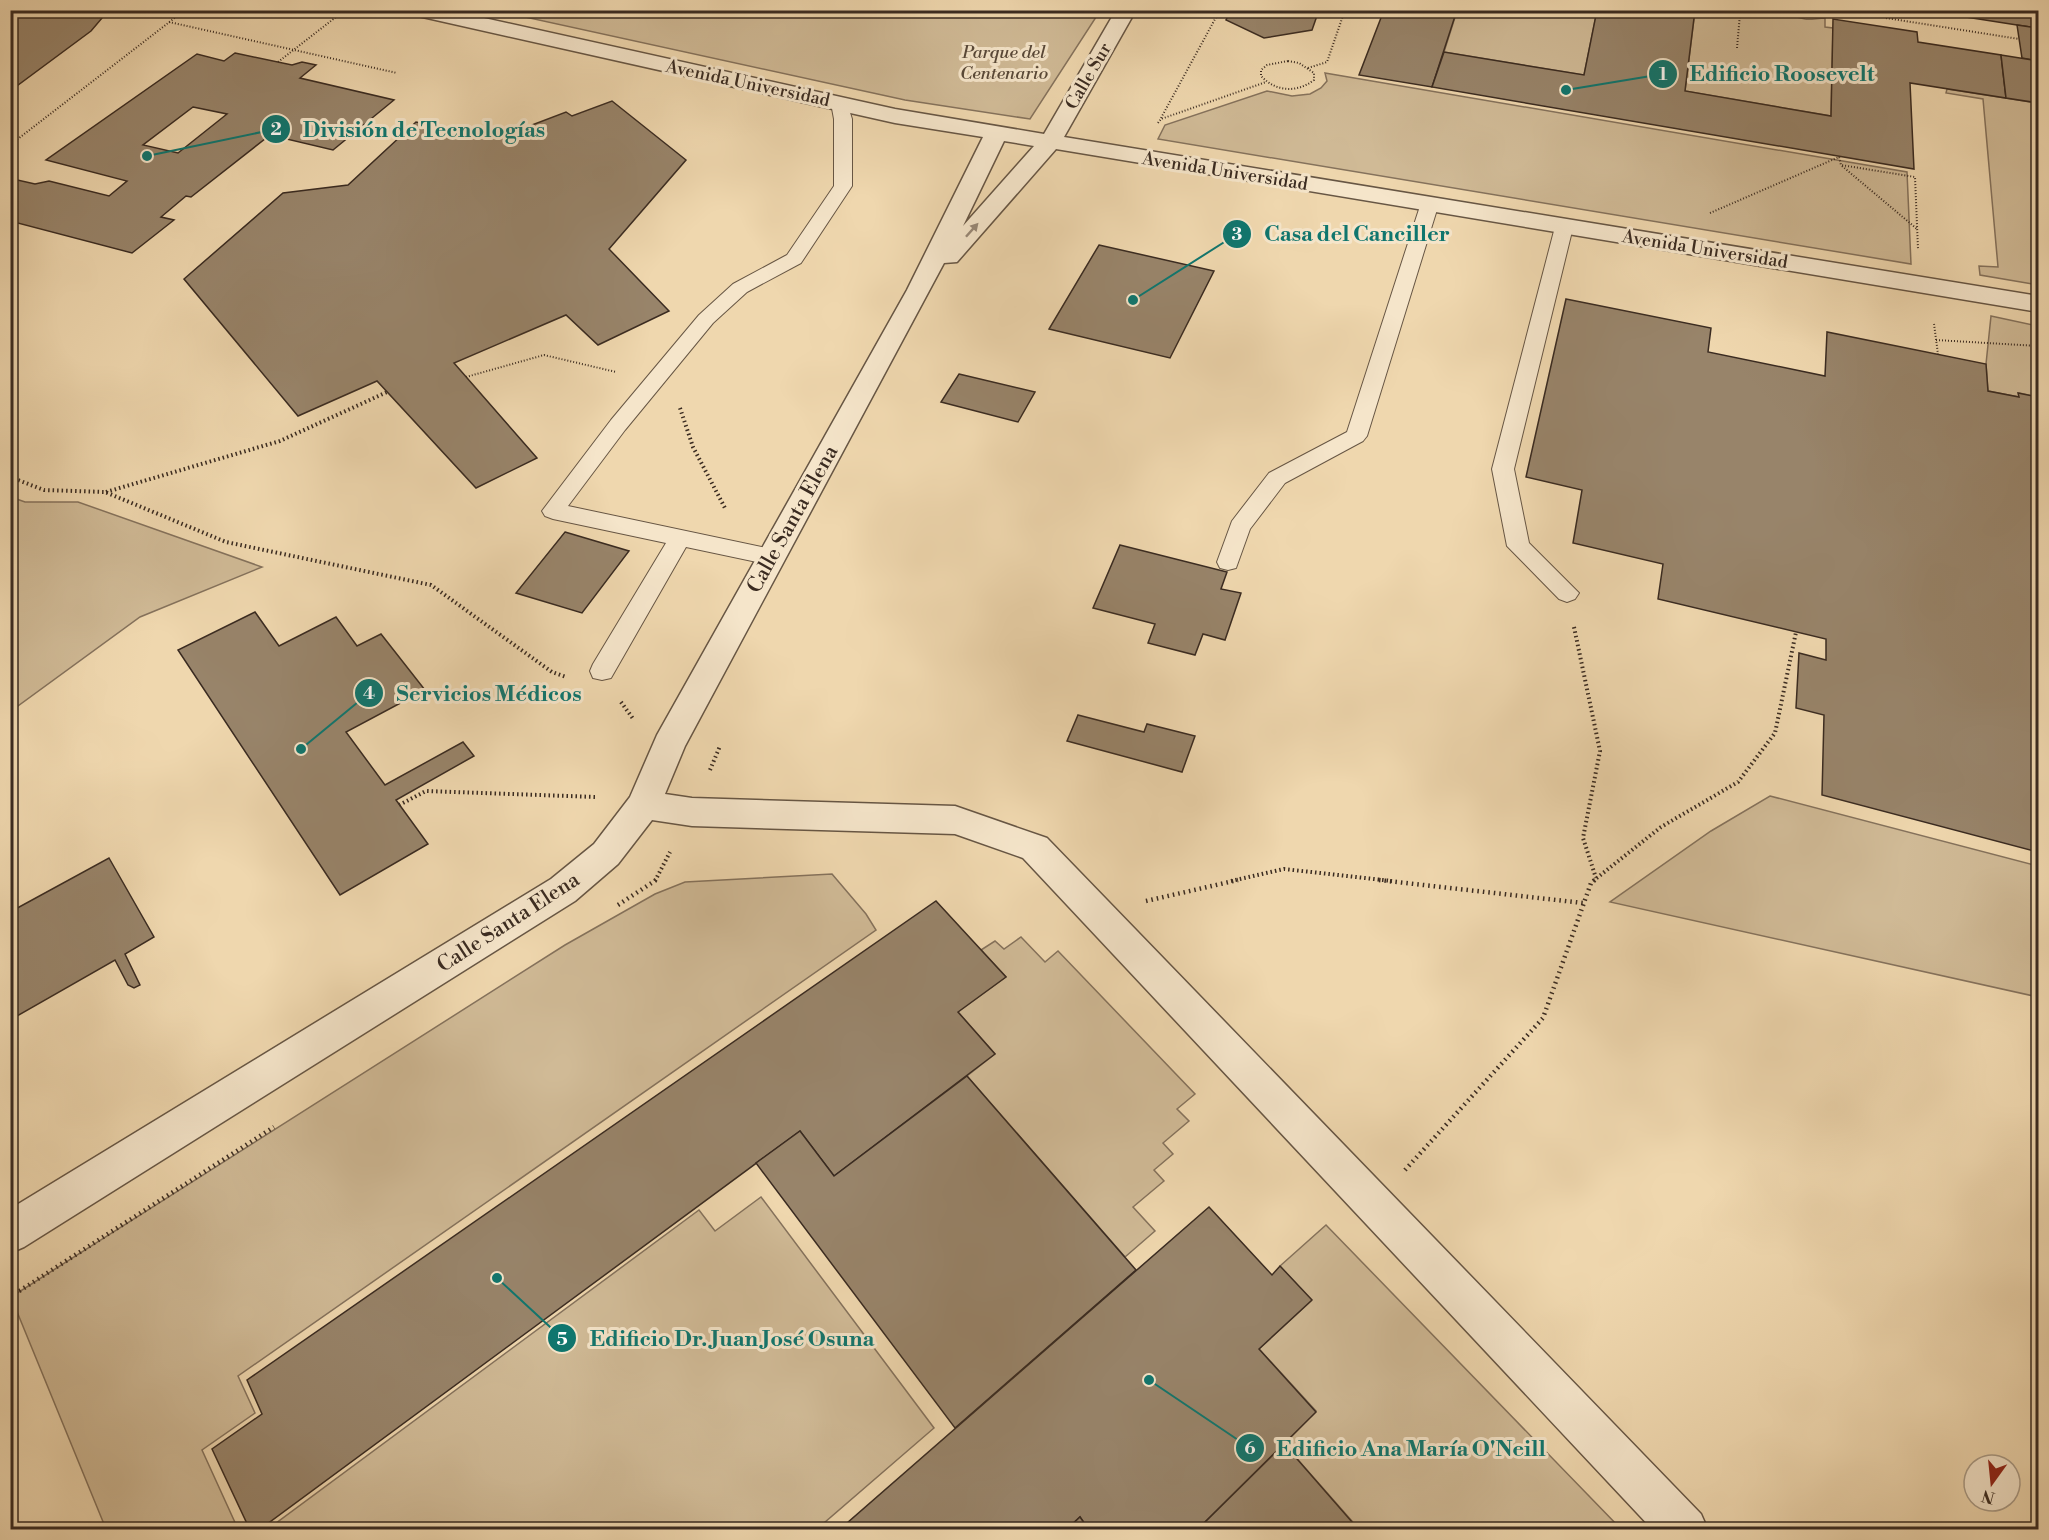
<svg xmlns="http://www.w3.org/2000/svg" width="2049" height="1540" font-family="'Libre Bodoni',serif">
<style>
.green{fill:#d0ba96;stroke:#85725c;stroke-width:1.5}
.building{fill:#98846a;stroke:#3a2b21;stroke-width:1.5;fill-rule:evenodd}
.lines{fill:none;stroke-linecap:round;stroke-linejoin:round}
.lane-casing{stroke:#675644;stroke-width:2}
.street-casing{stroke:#675644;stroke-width:3}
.path-far2{stroke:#3a2b21;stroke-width:2;stroke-dasharray:1 2;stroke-linecap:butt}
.path-far1{stroke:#3a2b21;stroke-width:4;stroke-dasharray:1.5 3;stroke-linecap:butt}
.path{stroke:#3a2b21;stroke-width:4.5;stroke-dasharray:1.5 4;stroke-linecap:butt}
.lane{fill:#f5e5ca;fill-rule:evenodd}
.street{fill:#f5e5ca;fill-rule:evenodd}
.oneway{fill:#988876}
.labels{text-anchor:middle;stroke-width:6;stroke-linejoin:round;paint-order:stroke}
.far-park-label{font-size:18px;font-style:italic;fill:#584838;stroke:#f5e5ca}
.far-street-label{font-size:18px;fill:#3a2b21;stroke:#f5e5ca}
.street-label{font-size:21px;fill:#3a2b21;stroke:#f5e5ca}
.leader{fill:none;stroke:#0f766e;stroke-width:2}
.callout-dot{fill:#0f766e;stroke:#f5e5ca;stroke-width:2}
.mark-label{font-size:18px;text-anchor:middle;font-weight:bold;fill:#fff}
.callout-label{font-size:22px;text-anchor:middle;font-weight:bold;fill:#0f766e;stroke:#f5e5ca;stroke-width:6;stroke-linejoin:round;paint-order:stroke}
</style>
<rect width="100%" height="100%" fill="#efd7ae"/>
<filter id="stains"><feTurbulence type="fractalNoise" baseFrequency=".00333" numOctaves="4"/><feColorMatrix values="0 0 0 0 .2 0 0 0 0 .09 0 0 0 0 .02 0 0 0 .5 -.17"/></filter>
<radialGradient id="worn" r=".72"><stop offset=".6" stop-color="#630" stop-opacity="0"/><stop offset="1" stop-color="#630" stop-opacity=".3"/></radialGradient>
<g class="green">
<polygon points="498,11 498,10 1100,11 1030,119 905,100"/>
<polygon points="1457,11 1597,11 1584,75 1444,52"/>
<path d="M1695,11H1735L1740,14C1763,7 1783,14 1805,19C1811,20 1818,18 1825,18V27L1833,28L1831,116L1685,91Z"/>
<polygon points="1325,73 1907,172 1911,264 1158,139 1165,125 1267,91 1292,96 1310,94 1321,88 1327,81"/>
<polygon points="1947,89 2038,103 2038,285 1980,275 1979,266 1998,267 1983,99 1946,93"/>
<polygon points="1991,316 2038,326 2038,397 2019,393 2019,397 1988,391 1986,364"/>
<polygon points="11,497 25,502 78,502 262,567 140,617 11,711"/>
<polygon points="1770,796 2038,866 2038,997 1610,902 1711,831"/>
<polygon points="832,874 866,914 876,930 238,1376 255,1413 202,1450 238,1529 106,1529 11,1297 565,945 655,894 685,882"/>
<polygon points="1021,937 1045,962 1058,951 1195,1094 1177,1109 1189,1121 1163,1143 1173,1154 1154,1170 1164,1181 1133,1207 1155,1231 1125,1257 967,1076 995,1054 958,1012 1006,977 981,950 995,941 1004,949"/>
<polygon points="761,1197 934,1428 817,1529 268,1529 699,1210 715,1231"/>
<polygon points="1326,1225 1621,1529 1359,1529 1284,1444 1316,1411 1259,1349 1311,1301 1280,1266"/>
</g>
<g class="building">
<polygon points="10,10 108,10 108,11 91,31 10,91"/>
<polygon points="1231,10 1319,10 1312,30 1264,38 1226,20"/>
<polygon points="1384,10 1457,10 1432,87 1359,75"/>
<polygon points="1597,10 1695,10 1685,91 1831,116 1833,19 1917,32 1918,42 2001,55 2006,98 1910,83 1914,169 1432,87 1444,52 1584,75"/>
<polygon points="1921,10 2038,10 2038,28 2017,25"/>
<polygon points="2017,25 2038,28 2038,61 2022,58"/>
<path d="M235,53L292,65L302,62L316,65L300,78L394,100L333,150L270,135L191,197L186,196L161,217L174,220L132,253L10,221V180L13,179L35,184L49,181L109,196L127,181L46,160L197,54L224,61ZM193,107L227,114L178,153L143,145Z"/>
<polygon points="2001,55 2038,61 2038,103 2006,98"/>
<polygon points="612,101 686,160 609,249 669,311 598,345 566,315 454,363 537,458 476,488 377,381 298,416 184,279 283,193 348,185 416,122 498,138 566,112 572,116"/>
<polygon points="1099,245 1214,271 1170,358 1049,329"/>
<polygon points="1566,299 1711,328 1708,352 1825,376 1827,332 1986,364 1988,391 2019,397 2018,393 2038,397 2038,852 1822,795 1824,715 1796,708 1799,653 1826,660 1826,639 1658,599 1663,564 1573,543 1582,490 1526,477"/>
<polygon points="959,374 1035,392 1018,422 941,402"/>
<polygon points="565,532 629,551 582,613 516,593"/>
<polygon points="1120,545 1227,572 1221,589 1241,593 1225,640 1203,634 1195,655 1148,643 1155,624 1093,608"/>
<polygon points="255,612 279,646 336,617 357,646 381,634 425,690 346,732 385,785 463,742 474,756 396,800 428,844 340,895 178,650"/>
<polygon points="1078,715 1144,732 1147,724 1195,736 1182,772 1067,741"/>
<polygon points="109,858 154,937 125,954 140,985 134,988 128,985 115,960 10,1020 10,912"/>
<polygon points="936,901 1006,977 958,1012 995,1054 834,1176 800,1131 259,1530 250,1530 212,1449 262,1414 247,1380"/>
<polygon points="967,1076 1136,1270 955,1428 756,1163 800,1131 834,1176"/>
<polygon points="1209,1207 1272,1275 1280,1266 1312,1300 1259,1349 1316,1412 1197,1530 1089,1530 1080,1517 1066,1530 839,1530"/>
<polygon points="1284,1444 1359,1530 1197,1530"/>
<polygon points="1080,1517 1089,1530 1066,1530"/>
</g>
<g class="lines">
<g class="lane-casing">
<g id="lane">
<polygon points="839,98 847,103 852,119 852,186 801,263 747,292 713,323 625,430 568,506 771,549 779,551 782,557 779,563 771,565 686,547 611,678 602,680 593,678 590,671 593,664 666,543 553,519 545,516 542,511 611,420 699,315 733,284 787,255 834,186 834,119 831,103"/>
<polygon points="1430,198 1439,203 1367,436 1363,441 1285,483 1250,529 1236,568 1228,570 1220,568 1217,562 1232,521 1269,473 1347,432 1421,203"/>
<polygon points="1564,221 1573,227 1514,469 1529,543 1579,593 1575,599 1567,602 1559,599 1507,546 1492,469 1555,227"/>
</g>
</g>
<g class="street-casing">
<path id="street" d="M408,10H448L895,109L1044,134L1116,10H1136L1064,137L2038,296V312L1056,149L957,262L944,263L685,746L665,794L692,798L955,806L1047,838L1701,1514L1708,1530H1653L1023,858L955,834L692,826L652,820L618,864L575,901L24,1247L10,1253V1209L551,879L594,844L630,797L657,735L907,290L983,137L895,123L418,16ZM1004,141L1034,146L963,226Z"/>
</g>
<g class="path-far2">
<polyline points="353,10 380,16"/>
<polyline points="1886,18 2019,39"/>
<polyline points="169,22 397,73"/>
<polyline points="1737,48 1740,14"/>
<path d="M1288,61L1299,63L1314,73V80C1297,93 1276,92 1261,76V70L1267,65Z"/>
<polyline points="278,62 345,10"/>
<polyline points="1308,68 1327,62 1345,10"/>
<polyline points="1161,118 1220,10"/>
<polyline points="1158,123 1161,119 1266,82"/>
<polyline points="10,145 185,10"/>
<polyline points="1842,166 1917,229"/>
<polyline points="1710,213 1839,157 1841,165 1915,177 1918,249"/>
<polyline points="1934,324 1938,354"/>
<polyline points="1936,340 2038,346"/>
<polyline points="466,377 544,355 616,372"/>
</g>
<g class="path-far1">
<polyline points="680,408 693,447 726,510"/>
<polyline points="10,477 44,490 105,492 226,542 431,585 552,672 566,677"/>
<polyline points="106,492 280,441 387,392"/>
<polyline points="1574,627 1600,751 1583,838 1596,878"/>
<polyline points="621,702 634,720"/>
<polyline points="710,770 720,746"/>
<polyline points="399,805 426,791 596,797"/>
<polyline points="655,881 670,852"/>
<polyline points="1231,881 1284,869 1392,881"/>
<polyline points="1593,881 1661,827 1738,782 1775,733 1796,632"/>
</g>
<g class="path">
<polyline points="1379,880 1583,903"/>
<polyline points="1146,901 1238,880"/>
<polyline points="618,905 656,880"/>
<polyline points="1405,1170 1543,1018 1591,883 1595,880"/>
<polyline points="10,1297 274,1127"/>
</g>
<use href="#lane" class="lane"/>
<use href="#street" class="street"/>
</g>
<defs><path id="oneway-solid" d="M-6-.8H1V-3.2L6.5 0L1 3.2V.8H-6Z" transform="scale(1.5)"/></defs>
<use class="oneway" href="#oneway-solid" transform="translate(972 230) rotate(-48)"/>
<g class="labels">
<g class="far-park-label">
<text x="1004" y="58">Parque del<tspan x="1004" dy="21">Centenario</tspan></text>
</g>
<g class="far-street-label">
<text transform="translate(1088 76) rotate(-60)" y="6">Calle Sur</text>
<text transform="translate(748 83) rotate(12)" y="6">Avenida Universidad</text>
<text transform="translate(1225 171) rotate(9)" y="6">Avenida Universidad</text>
<text transform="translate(1705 249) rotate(9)" y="6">Avenida Universidad</text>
</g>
<g class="street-label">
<text transform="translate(792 519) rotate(-61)" y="7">Calle Santa Elena</text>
<text transform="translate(508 922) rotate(-33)" y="7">Calle Santa Elena</text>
</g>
</g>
<path class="leader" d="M1566 90L1663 74M147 156L276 129M1133 300L1237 234M301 749L369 693M497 1278L562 1338M1149 1380L1250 1448"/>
<g class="callout-dot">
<circle cx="1566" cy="90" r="6"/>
<circle cx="147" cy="156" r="6"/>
<circle cx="1133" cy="300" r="6"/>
<circle cx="301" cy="749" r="6"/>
<circle cx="497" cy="1278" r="6"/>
<circle cx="1149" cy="1380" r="6"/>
<circle cx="1663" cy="74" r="15"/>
<circle cx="276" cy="129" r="15"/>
<circle cx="1237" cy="234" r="15"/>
<circle cx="369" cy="693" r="15"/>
<circle cx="562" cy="1338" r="15"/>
<circle cx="1250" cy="1448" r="15"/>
</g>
<g class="mark-label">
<text x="1663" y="80">1</text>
<text x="276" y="135">2</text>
<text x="1237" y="240">3</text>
<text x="369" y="699">4</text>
<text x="562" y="1345">5</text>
<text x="1250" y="1454">6</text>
</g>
<g class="callout-label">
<text x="1782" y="81">Edificio Roosevelt</text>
<text x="424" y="137">División de Tecnologías</text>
<text x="1357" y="241">Casa del Canciller</text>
<text x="489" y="701">Servicios Médicos</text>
<text x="732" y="1346">Edificio Dr. Juan José Osuna</text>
<text x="1411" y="1456">Edificio Ana María O'Neill</text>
</g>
<rect width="2049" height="1540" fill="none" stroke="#efd7ae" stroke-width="36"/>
<rect x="12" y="12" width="2025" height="1516" fill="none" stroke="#3a2b21" stroke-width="3"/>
<rect x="18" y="18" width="2013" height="1504" fill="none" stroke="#3a2b21" stroke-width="1.5"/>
<g transform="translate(1992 1483) rotate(195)"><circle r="28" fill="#f5e5ca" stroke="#aa9b86" stroke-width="1.5"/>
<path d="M0-4.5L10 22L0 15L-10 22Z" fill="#8f2418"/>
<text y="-9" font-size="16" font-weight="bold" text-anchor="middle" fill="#3a2b21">N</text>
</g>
<rect width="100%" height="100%" filter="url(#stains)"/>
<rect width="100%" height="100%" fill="url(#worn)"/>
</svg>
